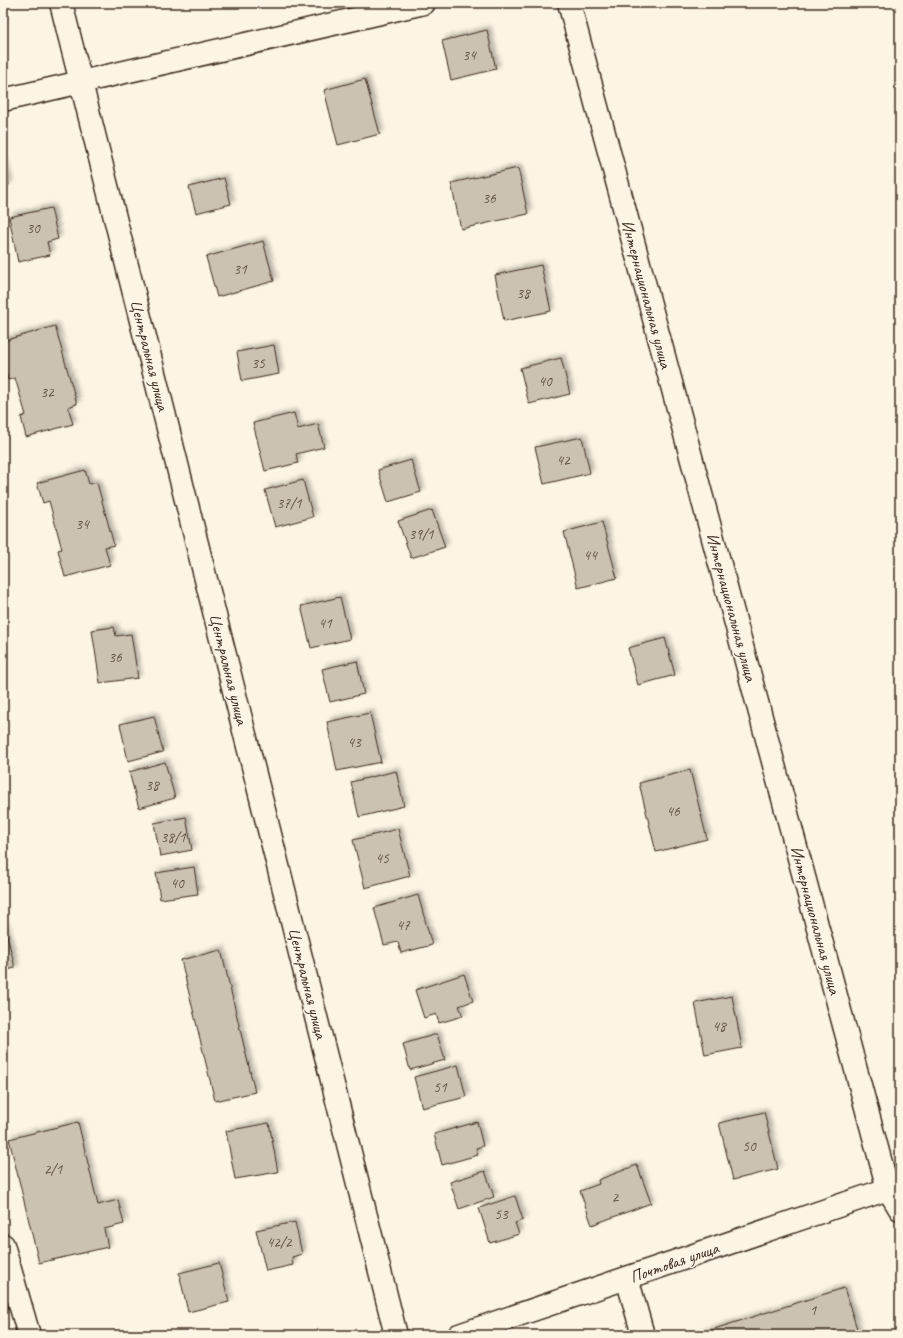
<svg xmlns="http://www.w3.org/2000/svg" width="903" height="1338" font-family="Caveat,sans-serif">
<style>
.building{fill:#ccc2b3;stroke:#3b2a1e;filter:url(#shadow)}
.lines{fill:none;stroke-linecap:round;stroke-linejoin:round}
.minor-casing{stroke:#3b2a1e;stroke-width:25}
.tertiary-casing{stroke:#3b2a1e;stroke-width:25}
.minor{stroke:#fcf5e5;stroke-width:22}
.tertiary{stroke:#fcf5e5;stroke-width:22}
.labels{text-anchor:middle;stroke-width:3;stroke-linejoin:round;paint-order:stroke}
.number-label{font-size:15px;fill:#5f5043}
.street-label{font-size:17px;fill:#3b2a1e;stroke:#fcf5e5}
</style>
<defs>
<filter id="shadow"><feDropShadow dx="3.5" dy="-3.5" stdDeviation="2" flood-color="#0004"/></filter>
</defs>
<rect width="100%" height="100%" fill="#fcf5e5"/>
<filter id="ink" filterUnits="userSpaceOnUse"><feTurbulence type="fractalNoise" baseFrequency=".025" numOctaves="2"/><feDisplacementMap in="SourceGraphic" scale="8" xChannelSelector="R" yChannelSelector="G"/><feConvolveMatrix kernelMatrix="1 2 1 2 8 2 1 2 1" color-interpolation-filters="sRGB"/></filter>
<g filter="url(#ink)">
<g class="building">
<polygon points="487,30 496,69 451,80 442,41"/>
<polygon points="365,79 380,134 338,145 324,90"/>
<polygon points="3,162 9,185 3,186"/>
<polygon points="518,168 528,214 461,229 451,183"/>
<polygon points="224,178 231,204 196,213 189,187"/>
<polygon points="51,208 58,239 47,242 50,255 18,262 9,217"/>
<polygon points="263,241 274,281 217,297 206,257"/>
<polygon points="541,265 551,311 504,321 495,275"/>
<polygon points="55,326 77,404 68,407 73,424 26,437 21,417 26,415 15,378 8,380 3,364 3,341"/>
<polygon points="274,345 279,374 242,381 237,352"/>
<polygon points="561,358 570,394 529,404 520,368"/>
<polygon points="294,413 298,429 318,424 324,447 296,454 298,463 265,471 253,423"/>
<polygon points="582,437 590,473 544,484 535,447"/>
<polygon points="411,460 421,492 388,502 378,470"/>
<polygon points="85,470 89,484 97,483 114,545 105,547 110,565 65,577 58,550 62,549 49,501 43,503 37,483"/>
<polygon points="303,480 313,517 275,527 265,490"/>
<polygon points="432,510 445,547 411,558 398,521"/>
<polygon points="602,522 617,578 578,588 564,532"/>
<polygon points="340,597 350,639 311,648 301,606"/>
<polygon points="114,627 116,636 131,634 138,678 100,683 92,630"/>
<polygon points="665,638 675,675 638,685 628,648"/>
<polygon points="357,661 364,694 330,702 322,669"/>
<polygon points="370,713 381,762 337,771 327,722"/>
<polygon points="154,716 163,752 128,761 120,724"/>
<polygon points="165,762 175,798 139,808 129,772"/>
<polygon points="690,770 707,839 656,852 639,783"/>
<polygon points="396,771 404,806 359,817 351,782"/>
<polygon points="186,817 192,850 160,856 154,823"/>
<polygon points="398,829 410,876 365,888 353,840"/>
<polygon points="194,867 198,894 160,899 156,873"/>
<polygon points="418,895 432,945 401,953 398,942 384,945 374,908"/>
<polygon points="3,927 5,927 15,968 3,971"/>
<polygon points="221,950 255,1092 215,1101 181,960"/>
<polygon points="464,974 473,1001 459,1006 463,1016 439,1023 436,1014 424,1018 415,990"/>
<polygon points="732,996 742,1048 705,1055 695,1003"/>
<polygon points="437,1034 445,1060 410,1070 403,1044"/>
<polygon points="458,1065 466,1097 422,1108 414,1077"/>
<polygon points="764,1112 778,1169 733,1180 719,1123"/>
<polygon points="78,1122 98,1205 118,1200 124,1224 104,1229 108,1247 39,1263 9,1139"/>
<polygon points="477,1122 483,1146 476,1148 478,1155 442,1165 434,1134"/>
<polygon points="269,1123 278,1172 235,1179 226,1131"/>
<polygon points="637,1165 651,1203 592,1225 580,1191 599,1184 598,1180"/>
<polygon points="485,1171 494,1197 459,1209 450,1182"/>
<polygon points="515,1196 523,1220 515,1223 519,1234 490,1243 479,1208"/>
<polygon points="295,1222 302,1254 292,1257 293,1265 266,1271 256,1230"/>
<polygon points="219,1263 229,1302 188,1312 179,1273"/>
<polygon points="844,1288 858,1332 849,1335 695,1335"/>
</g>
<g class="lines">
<g class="minor-casing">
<g id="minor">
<polyline points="61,3 396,1335"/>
<polyline points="3,100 424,3"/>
<polyline points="3,1245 29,1335"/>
<polyline points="627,1278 643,1335"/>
<polyline points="459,1335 888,1189"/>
</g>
</g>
<g class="tertiary-casing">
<polyline id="tertiary" points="569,3 888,1189 900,1209"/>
</g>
<use href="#minor" class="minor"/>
<use href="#tertiary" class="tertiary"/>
</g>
</g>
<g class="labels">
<g class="number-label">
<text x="469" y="60">34</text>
<text x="489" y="203">36</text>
<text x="33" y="233">30</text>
<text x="240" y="274">31</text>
<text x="523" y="298">38</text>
<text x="258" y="368">35</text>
<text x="545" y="386">40</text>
<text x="47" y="397">32</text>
<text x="563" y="465">42</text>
<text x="289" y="508">37/1</text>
<text x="82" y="529">34</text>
<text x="421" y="539">39/1</text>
<text x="590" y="560">44</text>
<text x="325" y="628">41</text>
<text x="115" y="662">36</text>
<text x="354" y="747">43</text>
<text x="152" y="790">38</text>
<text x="673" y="816">46</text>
<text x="173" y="842">38/1</text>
<text x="382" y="863">45</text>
<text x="177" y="888">40</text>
<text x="403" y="930">47</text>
<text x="719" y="1031">48</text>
<text x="440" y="1092">51</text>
<text x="749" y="1151">50</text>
<text x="53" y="1174">2/1</text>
<text x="615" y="1202">2</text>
<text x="501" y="1219">53</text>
<text x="279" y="1247">42/2</text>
<text x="813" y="1315">1</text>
</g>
<g class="street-label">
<text transform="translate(647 294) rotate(75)" y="6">Интернациональная улица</text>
<text transform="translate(150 355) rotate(76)" y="6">Центральная улица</text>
<text transform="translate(732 607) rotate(75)" y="6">Интернациональная улица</text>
<text transform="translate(229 669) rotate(76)" y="6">Центральная улица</text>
<text transform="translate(816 920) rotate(75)" y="6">Интернациональная улица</text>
<text transform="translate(308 983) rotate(76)" y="6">Центральная улица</text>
<text transform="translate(674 1262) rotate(-19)" y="6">Почтовая улица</text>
</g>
</g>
<rect width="903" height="1338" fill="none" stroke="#fcf5e5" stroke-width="16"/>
<rect x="8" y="8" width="887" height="1322" fill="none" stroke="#3b2a1e" stroke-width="1.5" filter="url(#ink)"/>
</svg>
